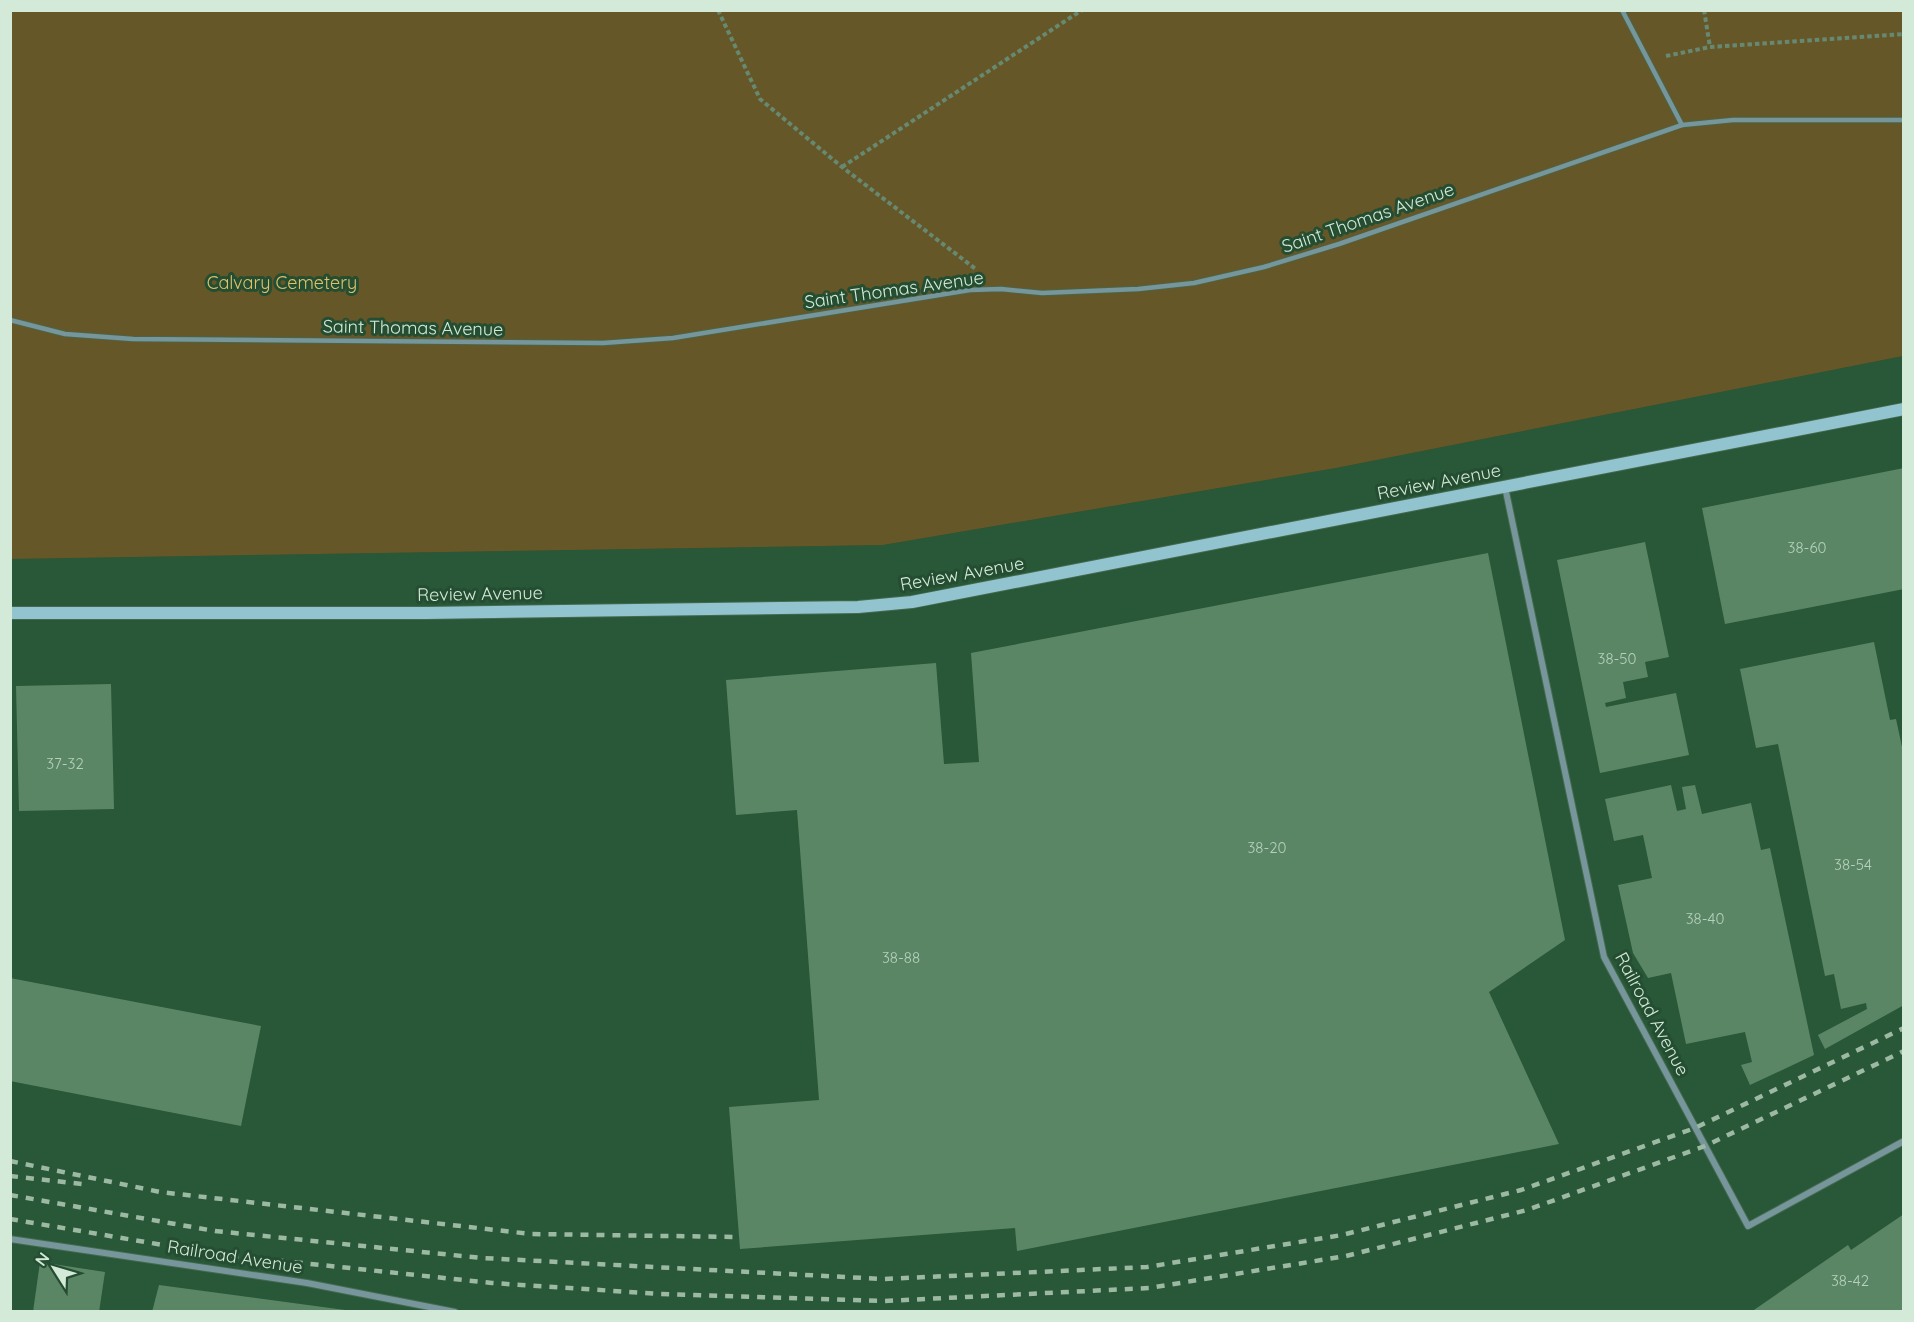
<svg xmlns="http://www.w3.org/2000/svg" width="1914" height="1322" font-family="Quicksand,sans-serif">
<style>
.built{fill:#285837}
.green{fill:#665729}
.building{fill:#5b8666}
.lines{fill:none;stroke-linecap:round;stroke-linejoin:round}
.lane-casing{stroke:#44694f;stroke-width:6}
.street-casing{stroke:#44694f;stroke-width:8}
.secondary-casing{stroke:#44694f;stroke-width:14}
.path{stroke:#678971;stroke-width:4;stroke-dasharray:4.5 3;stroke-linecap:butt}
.lane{stroke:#76969c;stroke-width:4.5}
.street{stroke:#76969c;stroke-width:6}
.secondary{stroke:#91c4ce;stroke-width:12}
.rail{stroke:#9db9a4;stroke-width:4.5;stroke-dasharray:8 8;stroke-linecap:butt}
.labels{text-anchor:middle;stroke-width:6;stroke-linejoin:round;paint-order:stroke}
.number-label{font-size:15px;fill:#b5d1bc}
.street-label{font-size:18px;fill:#d3ead8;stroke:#244d31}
.park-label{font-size:18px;fill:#dec26b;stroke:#244d31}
</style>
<rect width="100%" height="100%" fill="#244d31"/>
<polygon class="built" points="1903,356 1903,1311 11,1311 10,559 883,545 1336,468"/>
<polygon class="green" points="10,11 1903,11 1903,356 1336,468 883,545 11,559"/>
<g class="building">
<polygon points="1904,468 1904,589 1725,624 1702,508"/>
<polygon points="1645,542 1669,657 1645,662 1648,677 1623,682 1626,698 1605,703 1606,707 1676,693 1689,755 1600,773 1557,560"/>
<polygon points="1488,553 1565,940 1489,992 1559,1144 1017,1251 1015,1228 740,1249 729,1107 819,1100 797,810 736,815 726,680 936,663 944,764 979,762 971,653"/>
<polygon points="1874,642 1890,720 1896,719 1904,756 1904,1005 1825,1049 1818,1035 1867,1009 1866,1003 1841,1009 1834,974 1825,976 1778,744 1756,748 1740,669"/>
<polygon points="111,684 114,809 19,811 16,686"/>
<polygon points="1671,785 1677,811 1686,809 1682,787 1695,785 1702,814 1751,803 1761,850 1770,848 1814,1055 1750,1085 1741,1065 1752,1062 1745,1032 1686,1044 1671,973 1648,978 1633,953 1618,885 1652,878 1643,835 1614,841 1605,799"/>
<polygon points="10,978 261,1026 241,1126 10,1081"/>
<polygon points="1904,1214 1904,1312 1751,1312 1848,1245 1851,1250"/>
<polygon points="40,1262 105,1272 99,1312 33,1312"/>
<polygon points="159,1285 345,1310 345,1312 152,1312"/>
</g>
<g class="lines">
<g class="lane-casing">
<g id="lane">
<polyline points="1622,10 1682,125"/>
<polyline points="10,320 65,334 133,339 603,343 673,338 970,290 1001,289 1042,293 1138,289 1194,283 1264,267 1339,244 1682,125 1733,120 1904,120"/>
</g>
</g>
<g class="street-casing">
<g id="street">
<polyline points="1505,487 1604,957 1748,1226 1904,1141"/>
<polyline points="10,1239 307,1283 455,1312"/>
</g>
</g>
<g class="secondary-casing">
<polyline id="secondary" points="10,613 426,613 858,607 912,602 1904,409"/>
</g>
<g class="path">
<polyline points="718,10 760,99 842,167 977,270"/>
<polyline points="1704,10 1710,47 1904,34"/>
<polyline points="1666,56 1710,47"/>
<polyline points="842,167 1082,10"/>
</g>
<use href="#lane" class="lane"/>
<use href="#street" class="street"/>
<use href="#secondary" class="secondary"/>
<g class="rail">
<polyline points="10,1161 160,1192 531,1234 738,1237"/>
<polyline points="10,1176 82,1184"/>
<polyline points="10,1195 215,1231 482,1258 883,1279 1147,1267 1342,1235 1521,1190 1695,1128 1904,1028"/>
<polyline points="10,1219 216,1254 492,1283 661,1294 884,1301 1149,1288 1346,1256 1527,1210 1705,1146 1904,1051"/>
</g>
</g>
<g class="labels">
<g class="number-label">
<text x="1807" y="553">38-60</text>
<text x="1617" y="664">38-50</text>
<text x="65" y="769">37-32</text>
<text x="1267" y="853">38-20</text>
<text x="1853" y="870">38-54</text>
<text x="1705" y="924">38-40</text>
<text x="901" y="963">38-88</text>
<text x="1850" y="1286">38-42</text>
</g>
<g class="street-label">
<text transform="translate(1368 218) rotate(-19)" y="6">Saint Thomas Avenue</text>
<text transform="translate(894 290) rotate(-8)" y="6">Saint Thomas Avenue</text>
<text transform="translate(413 328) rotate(1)" y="6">Saint Thomas Avenue</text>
<text transform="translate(1439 482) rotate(-11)" y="6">Review Avenue</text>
<text transform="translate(962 574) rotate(-10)" y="6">Review Avenue</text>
<text transform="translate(480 594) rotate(-1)" y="6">Review Avenue</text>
<text transform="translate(1652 1014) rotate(62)" y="6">Railroad Avenue</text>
<text transform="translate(235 1257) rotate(9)" y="6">Railroad Avenue</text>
</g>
<g class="park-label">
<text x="282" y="289">Calvary Cemetery</text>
</g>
</g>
<rect width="1914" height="1322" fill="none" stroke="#d3ead8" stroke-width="24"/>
<g transform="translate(54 1268) rotate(307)" stroke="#244d31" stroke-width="4.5" paint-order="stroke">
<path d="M0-4.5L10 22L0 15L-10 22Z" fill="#d3ead8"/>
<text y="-9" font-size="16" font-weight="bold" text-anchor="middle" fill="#d3ead8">N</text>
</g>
</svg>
